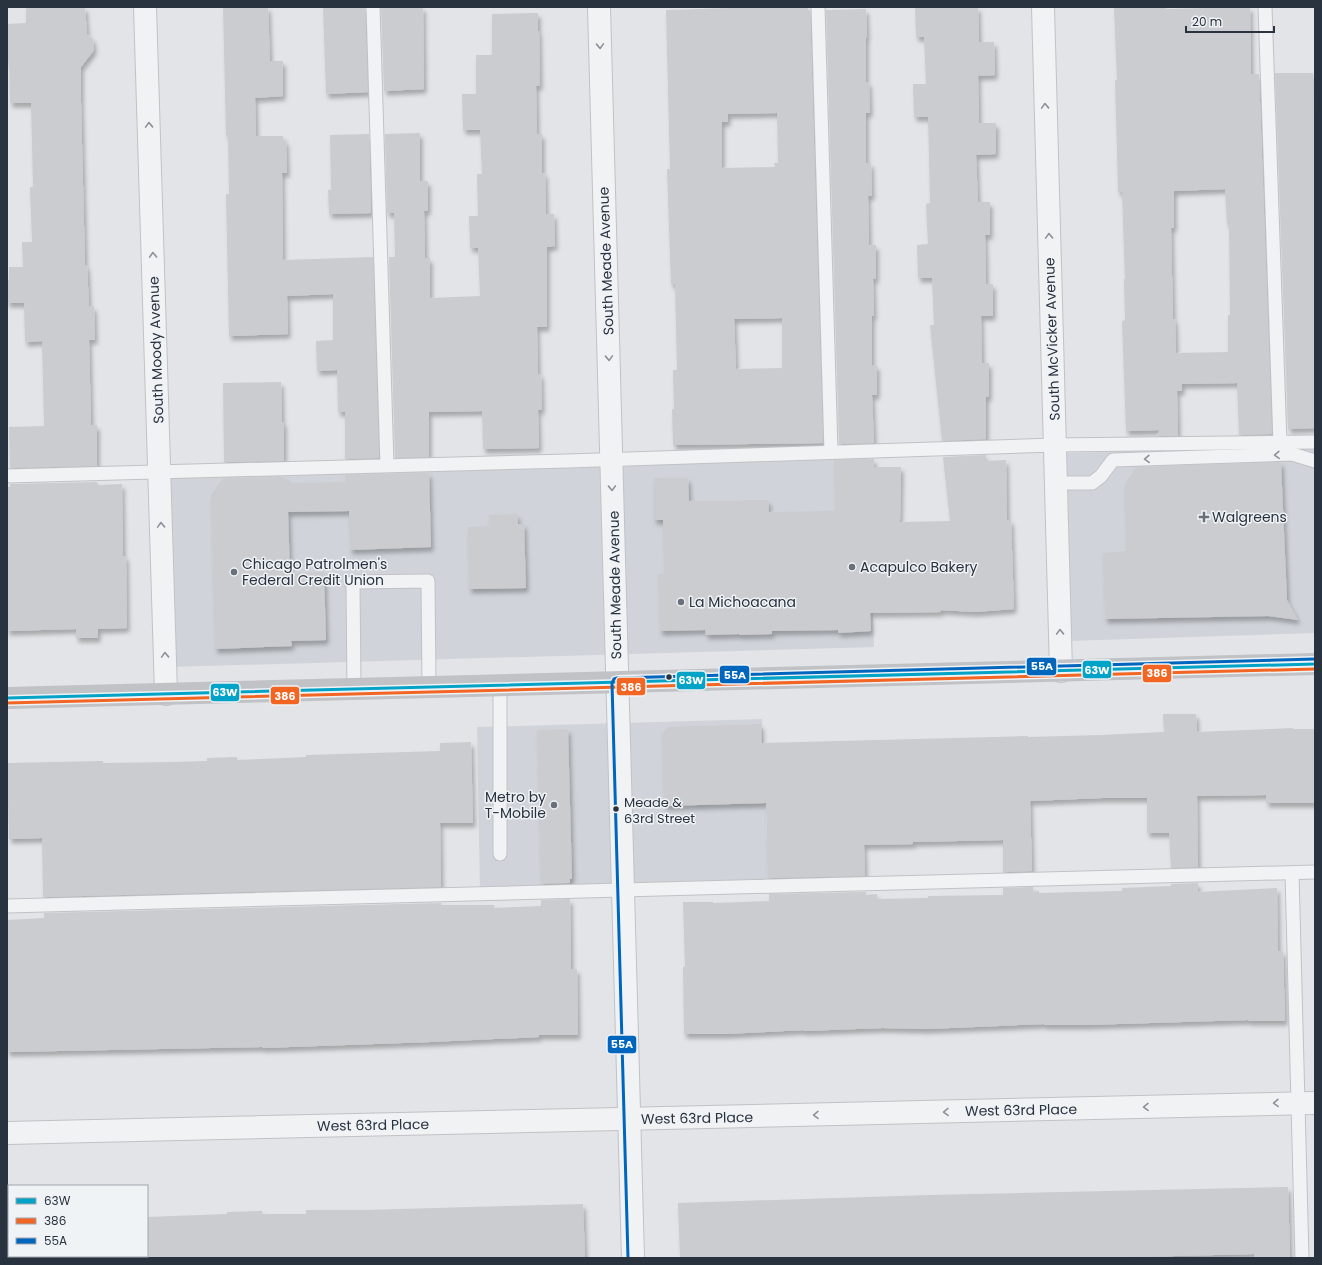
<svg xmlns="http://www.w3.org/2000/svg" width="1322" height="1265" font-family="Poppins,sans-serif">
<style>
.built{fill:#d0d4da}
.building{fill:#cacccf;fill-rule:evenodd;filter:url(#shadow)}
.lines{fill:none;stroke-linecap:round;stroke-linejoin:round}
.service-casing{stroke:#c0c2c5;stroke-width:15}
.minor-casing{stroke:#c0c2c5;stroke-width:24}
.service{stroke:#f1f2f4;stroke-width:13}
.minor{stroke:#f1f2f4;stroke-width:22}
.secondary{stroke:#c0c2c5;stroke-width:22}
.bus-1-casing{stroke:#f0f3f6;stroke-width:6}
.bus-2-casing{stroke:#f0f3f6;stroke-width:6}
.bus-3-casing{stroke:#f0f3f6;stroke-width:6}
.bus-1{stroke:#02a3c7;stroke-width:3}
.bus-2{stroke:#f26522;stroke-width:3}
.bus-3{stroke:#0065bd;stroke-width:3}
.oneway{stroke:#8d929a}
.poi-dot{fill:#6a707a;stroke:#f0f3f6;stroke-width:1.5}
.bus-dot{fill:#29323f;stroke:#f0f3f6;stroke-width:1.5}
.labels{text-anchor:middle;stroke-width:3;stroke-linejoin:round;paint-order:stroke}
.bus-label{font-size:13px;fill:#29323f;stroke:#f0f3f6;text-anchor:start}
.street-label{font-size:14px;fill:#29323f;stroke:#f0f3f6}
.poi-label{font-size:14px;fill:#29323f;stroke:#f0f3f6;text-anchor:start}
.line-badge{stroke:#f0f3f6;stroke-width:1.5}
.badge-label{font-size:11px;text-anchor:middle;font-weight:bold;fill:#fff}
</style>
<defs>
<filter id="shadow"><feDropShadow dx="2.5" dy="4.5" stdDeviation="2" flood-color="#0004"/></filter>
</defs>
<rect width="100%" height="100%" fill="#e2e4e7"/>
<g class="built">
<polygon points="1315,446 1315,633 1067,641 1062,453"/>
<polygon points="869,458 874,647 171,667 166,478"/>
<polygon points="762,719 769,886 480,892 477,727"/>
</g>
<g class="building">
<polygon points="26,7 85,7 87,34 93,39 94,50 81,67 81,102 85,266 87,265 89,307 94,306 95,340 89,340 91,425 97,425 97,466 10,468 9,427 44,426 42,341 25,342 24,303 7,303 7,280 9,280 9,267 23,267 22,242 32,242 30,187 33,187 31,103 10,103 9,61 7,61 7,24 26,23"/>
<polygon points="223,7 268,7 270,61 283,61 283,96 255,98 256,136 283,136 284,141 286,141 287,173 282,173 283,260 373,257 379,458 345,459 345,412 338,412 337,370 317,371 316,341 333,340 333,294 287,296 288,334 229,336 226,194 229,194 228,135 226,135"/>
<polygon points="323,7 365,7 368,92 326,94"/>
<polygon points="381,7 423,7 424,89 384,91"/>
<path d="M766,7H808V10H810L823,443L673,445L672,409H674L673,370H677L675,284H671L667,169H670L666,10ZM777,113L778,163H774L775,167L722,168V122H728V114ZM782,318V368L736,369L734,319Z"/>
<polygon points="915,7 978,7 979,42 994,42 995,75 978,76 979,123 996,123 996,154 976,155 978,202 990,202 990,235 985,235 986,284 993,284 993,316 981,316 982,363 989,363 989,397 986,397 986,439 942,441 930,325 934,325 932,278 918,278 917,245 928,244 926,204 930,203 929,156 928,117 914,117 913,84 926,84 924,37 916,37"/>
<path d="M1114,7H1166V9L1250,7L1251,74H1259L1272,434L1239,435L1237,383L1182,384V391H1177L1178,436H1156L1160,430L1126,431L1122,321L1125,320L1124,279H1125L1122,192H1118L1117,152L1115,80H1117ZM1225,189L1227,224H1229L1230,315H1228V352L1176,353L1175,319H1173L1171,228H1174V191Z"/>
<polygon points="866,9 867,38 866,38 866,82 869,82 870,113 866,113 866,163 871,163 872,196 868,196 869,245 876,245 876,279 873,279 874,316 872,316 872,366 877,365 877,395 872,395 874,443 839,444 826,10"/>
<polygon points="538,13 538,31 539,31 540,86 536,86 537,134 542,134 542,173 545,173 546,214 554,214 555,246 547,247 547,327 537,327 538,374 541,374 542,410 538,410 539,448 483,449 482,411 429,412 429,457 395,458 389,257 395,257 394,213 387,213 385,134 420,133 420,181 428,181 428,211 424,211 425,258 430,258 430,298 480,296 478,248 470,248 469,216 478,216 477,174 482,174 480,130 463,130 462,94 476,94 476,55 492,55 492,14"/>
<polygon points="1275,73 1313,73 1315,157 1315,428 1288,429"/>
<polygon points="369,134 371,213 329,214 328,190 331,190 330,135"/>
<polygon points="281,382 282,422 284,422 284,461 224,462 223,383"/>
<polygon points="986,455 986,461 1006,460 1007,520 1011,520 1014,609 975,612 941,610 941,612 870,613 871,631 838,633 838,630 772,631 772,634 739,635 739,634 706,635 705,630 660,631 658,574 664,574 663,520 654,520 654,478 688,478 689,501 768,500 769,512 835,511 834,460 874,459 874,467 901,467 900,522 950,521 943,457"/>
<polygon points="1281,462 1287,600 1298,620 1268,616 1105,619 1103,553 1126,551 1125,484 1136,467"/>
<polygon points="429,473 431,547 350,550 349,511 288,512 290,573 324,572 326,640 291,641 292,646 215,649 211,495 223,478 284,477 284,480 287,480 288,483 346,482 345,475"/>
<polygon points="97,482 98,485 122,484 123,556 126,556 127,628 98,629 98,638 76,638 76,629 7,631 7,487 10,487 10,484"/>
<polygon points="517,514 518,524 524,524 526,588 469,589 468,527 489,526 489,515"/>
<polygon points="1163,714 1196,714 1197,732 1293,728 1293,729 1315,729 1315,803 1266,803 1266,795 1197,796 1198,867 1171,868 1169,833 1147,833 1147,798 1102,798 1030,801 1032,871 1003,872 1003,840 913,842 913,844 864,845 865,876 768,878 766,803 664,806 662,734 668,727 761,724 762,743 1028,736 1028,737 1101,735 1164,732"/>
<polygon points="568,729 572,879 570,879 570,883 541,884 537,730"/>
<polygon points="471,742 473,823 440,823 441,887 43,897 42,838 9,839 7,763 103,761 103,763 172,762 207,761 207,758 237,757 237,760 306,757 306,755 440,751 440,743"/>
<polygon points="1198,883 1198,892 1277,888 1278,951 1283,951 1285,1021 1248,1021 1248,1020 1085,1025 1044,1025 1044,1024 926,1029 883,1028 803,1031 803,1030 726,1034 684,1034 683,967 685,967 683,902 713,902 713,903 769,901 769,894 866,892 866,895 877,894 877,899 928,898 928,896 1003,895 1003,888 1033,887 1033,892 1039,891 1039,893 1077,892 1122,891 1122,888 1171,886 1171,884"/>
<polygon points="570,899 571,969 577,969 578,1035 539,1035 539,1037 430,1042 262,1048 262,1047 7,1052 7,920 44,918 44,913 441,903 441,905 494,905 494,908 541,906 541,900"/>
<polygon points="1288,1187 1290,1257 1254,1258 1254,1254 1095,1258 680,1258 678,1203 929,1195"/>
<polygon points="583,1204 585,1258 149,1258 147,1217 227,1214 227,1212 262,1211 262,1214 306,1214 306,1210 365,1210"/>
</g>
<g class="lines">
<g class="service-casing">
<g id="service">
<polyline points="373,7 387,465"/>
<polyline points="818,7 831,452"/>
<polyline points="1265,7 1280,443"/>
<polyline points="7,476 568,461 1055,445 1315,442"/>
<polyline points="1056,483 1092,483 1101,476 1113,460 1292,454 1315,461"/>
<polyline points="500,686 500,854"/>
<polyline points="354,689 353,582 428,581 429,687"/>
<polyline points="1292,873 1302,1258"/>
<polyline points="7,906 1315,872"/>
</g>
</g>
<g class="minor-casing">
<g id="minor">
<polyline points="145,7 166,694"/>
<polyline points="599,7 633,1258"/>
<polyline points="1043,7 1061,671"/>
<polyline points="7,1133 1315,1103"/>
</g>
</g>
<use href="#service" class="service"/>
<use href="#minor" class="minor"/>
<polyline class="secondary" points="7,698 1315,664"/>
<g class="bus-1-casing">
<polyline id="bus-1" points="7,698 1315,664"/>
</g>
<g class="bus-2-casing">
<polyline id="bus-2" points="7,703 1315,669"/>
</g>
<g class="bus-3-casing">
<polyline id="bus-3" points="628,1258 612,683 614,679 617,678 1315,659"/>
</g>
<use href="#bus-1" class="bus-1"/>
<use href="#bus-2" class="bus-2"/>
<use href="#bus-3" class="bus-3"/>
</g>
<defs><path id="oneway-chevron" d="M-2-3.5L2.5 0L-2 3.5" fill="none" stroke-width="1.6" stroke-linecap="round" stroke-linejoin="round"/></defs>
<g class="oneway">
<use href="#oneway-chevron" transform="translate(600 46) rotate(88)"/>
<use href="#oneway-chevron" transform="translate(1045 106) rotate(-92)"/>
<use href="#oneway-chevron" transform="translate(149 125) rotate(-92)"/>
<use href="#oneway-chevron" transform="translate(1049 236) rotate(-92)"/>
<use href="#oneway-chevron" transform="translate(153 255) rotate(-92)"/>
<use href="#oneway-chevron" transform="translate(609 358) rotate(88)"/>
<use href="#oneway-chevron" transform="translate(1277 455) rotate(178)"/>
<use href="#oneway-chevron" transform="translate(1147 459) rotate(178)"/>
<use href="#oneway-chevron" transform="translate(612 488) rotate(88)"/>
<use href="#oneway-chevron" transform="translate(161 525) rotate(-92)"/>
<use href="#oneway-chevron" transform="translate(1060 632) rotate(-92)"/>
<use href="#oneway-chevron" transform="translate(165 655) rotate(-92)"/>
<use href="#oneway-chevron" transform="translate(1276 1103) rotate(179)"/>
<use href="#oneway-chevron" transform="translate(1146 1107) rotate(179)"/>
<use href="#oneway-chevron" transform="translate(946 1112) rotate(179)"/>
<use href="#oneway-chevron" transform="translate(816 1115) rotate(179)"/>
</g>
<g class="poi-dot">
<path d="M1202 511h4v4h4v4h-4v4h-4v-4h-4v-4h4z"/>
<circle cx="852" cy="567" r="4"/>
<circle cx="234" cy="572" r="4"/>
<circle cx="681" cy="602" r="4"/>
<circle cx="554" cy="805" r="4"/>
</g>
<g class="bus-dot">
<circle cx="669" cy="677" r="3.5"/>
<circle cx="616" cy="809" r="3.5"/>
</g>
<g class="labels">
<g class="bus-label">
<text x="624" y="807">Meade &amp;<tspan x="624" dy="16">63rd Street</tspan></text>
</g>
<g class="street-label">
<text transform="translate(606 261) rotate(-92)" y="5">South Meade Avenue</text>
<text transform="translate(1052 339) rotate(-92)" y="5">South McVicker Avenue</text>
<text transform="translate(156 350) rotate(-92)" y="5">South Moody Avenue</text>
<text transform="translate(615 585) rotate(-91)" y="5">South Meade Avenue</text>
<text transform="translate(1021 1110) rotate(-1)" y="5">West 63rd Place</text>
<text transform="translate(697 1118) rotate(-1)" y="5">West 63rd Place</text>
<text transform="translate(373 1125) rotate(-1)" y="5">West 63rd Place</text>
</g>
<g class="poi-label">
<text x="1212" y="522">Walgreens</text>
<text x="242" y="569">Chicago Patrolmen's<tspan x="242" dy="16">Federal Credit Union</tspan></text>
<text x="860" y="572">Acapulco Bakery</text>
<text x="689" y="607">La Michoacana</text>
<text x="546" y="802" text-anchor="end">Metro by<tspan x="546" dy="16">T-Mobile</tspan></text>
</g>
</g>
<g class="line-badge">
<rect x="1026" y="657" width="31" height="19" rx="4" fill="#0065bd"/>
<rect x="1082" y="660" width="30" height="19" rx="4" fill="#02a3c7"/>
<rect x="1142" y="664" width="30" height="19" rx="4" fill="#f26522"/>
<rect x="719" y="665" width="31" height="19" rx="4" fill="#0065bd"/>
<rect x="676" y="671" width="30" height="19" rx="4" fill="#02a3c7"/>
<rect x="616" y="677" width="30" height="19" rx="4" fill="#f26522"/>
<rect x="210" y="683" width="30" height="19" rx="4" fill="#02a3c7"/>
<rect x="270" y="686" width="30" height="19" rx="4" fill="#f26522"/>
<rect x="607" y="1035" width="30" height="19" rx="4" fill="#0065bd"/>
</g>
<g class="badge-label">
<text x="1042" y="670">55A</text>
<text x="1097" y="674">63W</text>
<text x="1157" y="677">386</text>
<text x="735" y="679">55A</text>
<text x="691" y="684">63W</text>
<text x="631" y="691">386</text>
<text x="225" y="696">63W</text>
<text x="285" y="700">386</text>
<text x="622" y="1048">55A</text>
</g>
<rect width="1322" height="1265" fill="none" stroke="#29323f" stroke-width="16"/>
<rect x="8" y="1185" width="140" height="72" fill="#f0f3f6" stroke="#a0a6ad"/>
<rect x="16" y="1198" width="20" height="6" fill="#02a3c7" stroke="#a0a6ad"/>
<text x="44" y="1205" font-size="12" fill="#29323f">63W</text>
<rect x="16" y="1218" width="20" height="6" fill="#f26522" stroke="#a0a6ad"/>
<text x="44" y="1225" font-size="12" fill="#29323f">386</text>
<rect x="16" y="1238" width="20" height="6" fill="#0065bd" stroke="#a0a6ad"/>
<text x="44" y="1245" font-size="12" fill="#29323f">55A</text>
<path d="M1186 26v6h88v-6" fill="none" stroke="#29323f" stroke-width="2"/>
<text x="1192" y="26" font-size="12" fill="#29323f" stroke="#f0f3f6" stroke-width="3" paint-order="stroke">20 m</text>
</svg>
